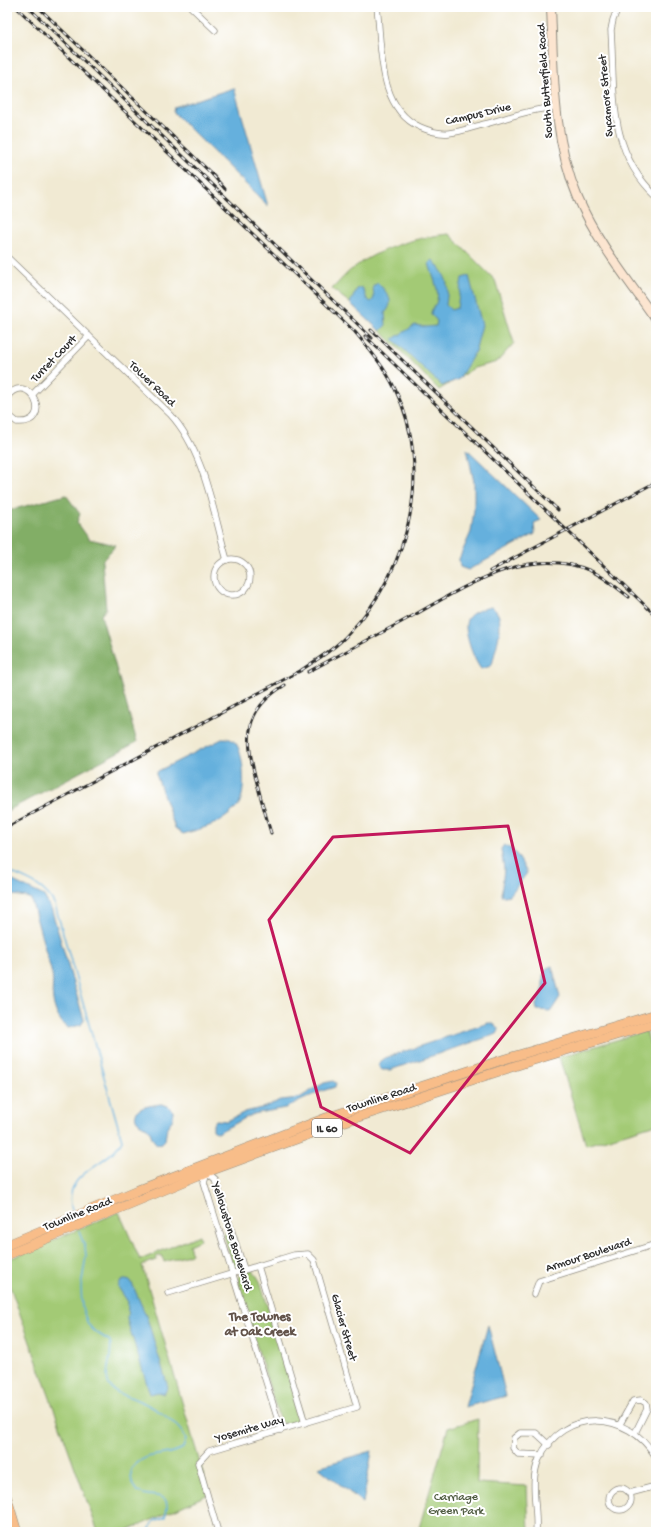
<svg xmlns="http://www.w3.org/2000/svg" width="663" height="1539" font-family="'Gochi Hand',sans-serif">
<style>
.green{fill:#a3ca75;stroke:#677a50}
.forest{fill:#82ae66;stroke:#566c48}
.water{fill:#65b0dd;stroke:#486e84}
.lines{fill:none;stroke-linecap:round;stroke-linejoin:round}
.stream{stroke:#65b0dd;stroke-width:1.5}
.street-casing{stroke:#8e8a7f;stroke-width:7}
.secondary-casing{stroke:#8e8a7f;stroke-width:10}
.primary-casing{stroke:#8e8a7f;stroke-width:10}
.street{stroke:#fff;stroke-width:5.5}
.secondary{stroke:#fce5d0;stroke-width:8}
.primary{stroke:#f8bd89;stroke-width:9}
.rail-casing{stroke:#2b2b2b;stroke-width:3}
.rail{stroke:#fff;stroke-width:1.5;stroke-dasharray:4.5;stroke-linecap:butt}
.marked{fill:none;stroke:#c2185b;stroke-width:3;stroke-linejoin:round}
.labels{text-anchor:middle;stroke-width:4;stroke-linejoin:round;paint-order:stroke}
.shield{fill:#fff;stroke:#6b6b6b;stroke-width:1}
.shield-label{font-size:11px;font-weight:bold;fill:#2b2b2b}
.street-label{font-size:12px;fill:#2b2b2b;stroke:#fff}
.park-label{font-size:12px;fill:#4f5b41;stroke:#fff}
.neighbourhood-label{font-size:13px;font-weight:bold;fill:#62534a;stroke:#fff}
</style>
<rect width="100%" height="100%" fill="#fff"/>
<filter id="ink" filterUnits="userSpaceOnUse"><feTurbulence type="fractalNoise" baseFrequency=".025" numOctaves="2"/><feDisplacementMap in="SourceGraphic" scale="8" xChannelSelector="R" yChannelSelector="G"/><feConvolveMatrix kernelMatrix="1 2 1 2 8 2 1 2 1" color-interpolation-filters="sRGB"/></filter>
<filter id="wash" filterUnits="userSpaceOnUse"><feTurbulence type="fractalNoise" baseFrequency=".012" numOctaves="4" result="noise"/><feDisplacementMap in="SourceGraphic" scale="16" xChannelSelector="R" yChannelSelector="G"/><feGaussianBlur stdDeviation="0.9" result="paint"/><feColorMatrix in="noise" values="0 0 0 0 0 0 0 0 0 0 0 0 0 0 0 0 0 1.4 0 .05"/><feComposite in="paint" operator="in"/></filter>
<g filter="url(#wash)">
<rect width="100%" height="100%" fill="#f1ead3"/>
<g class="green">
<path d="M449,234L495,280L514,343L497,362L474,368L439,390C404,355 371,318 332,289C340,281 347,272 356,266C383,247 417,237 449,234Z"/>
<polygon points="646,1031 656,1064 656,1124 586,1145 559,1057"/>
<polygon points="119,1212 140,1260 199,1235 200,1240 189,1245 192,1254 164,1262 162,1255 156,1257 157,1260 142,1265 209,1494 125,1532 98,1532 7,1278 7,1260"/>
<polygon points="228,1232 238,1266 233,1267 224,1234"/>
<polygon points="253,1270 260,1281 300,1413 300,1419 295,1423 283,1424 279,1418 239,1289 239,1275"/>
<polygon points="478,1419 477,1483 527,1486 529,1532 421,1532 419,1528 448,1428"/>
</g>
<polygon class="forest" points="66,495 80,514 77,522 89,539 116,545 102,561 106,609 101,615 137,742 7,811 7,511"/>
<g class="water">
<polygon points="234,88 268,206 173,112 174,107"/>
<path d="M433,260C448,278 449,283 446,305L451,310L457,308L462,278L469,276L482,325L475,352L459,379L442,386L393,339L415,325L426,327L436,326L437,321L431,314C431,308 436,306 437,300C440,290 431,273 429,263Z"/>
<path d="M378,283C387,293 396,301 385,313L386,325L380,331L350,303L357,289L362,287L367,299L371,302L374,298L373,286Z"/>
<polygon points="467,449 541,520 534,523 535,534 468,570 460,567 459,559 471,532 474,510 474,482"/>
<path d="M491,607C508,615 496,646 493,661L491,666L481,669C474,661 461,627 468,618C473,611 483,609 491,607Z"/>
<path d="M224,738C229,738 234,740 237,745C244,757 247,796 237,807C220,825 206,827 183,834L175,828L156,774L158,771Z"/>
<path d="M504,845C516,849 521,862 527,873L510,895L504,896L501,895L504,869L501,849Z"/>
<path d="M7,878L44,896L52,911L84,1020L81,1025L68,1028C60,1023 54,1010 53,1000C51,991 54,983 52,974L31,899L26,897L7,894Z"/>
<polygon points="552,966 560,997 551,1011 537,1010 536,1005 543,991 543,976 547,968"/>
<path d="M488,1023C493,1023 496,1025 499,1030L497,1034L390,1070H382L379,1067V1063L385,1058Z"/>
<polygon points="333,1081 336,1083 335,1087 322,1091 285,1108 253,1114 217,1133 213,1130 213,1124 216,1120 227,1121 245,1112 265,1107 281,1100 299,1098 324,1083"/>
<path d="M161,1104L168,1106L173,1111V1119L167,1127L165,1140L162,1143L157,1144C151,1140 152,1133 147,1128C144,1125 139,1124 137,1121C129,1107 154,1105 161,1104Z"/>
<polygon points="128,1279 131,1281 147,1318 168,1387 164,1394 158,1392 150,1394 127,1320 128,1302 118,1287 121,1281"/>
<polygon points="488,1325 506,1396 465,1407"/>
<polygon points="372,1451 363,1503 318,1467"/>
</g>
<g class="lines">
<g class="stream">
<path d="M7,871C26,879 45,885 55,905L122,1140C109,1167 61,1171 72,1210"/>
<path d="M79,1232L85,1247L86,1256L81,1287L82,1308L88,1324L94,1331L110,1341C114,1355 102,1376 110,1386C116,1395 128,1395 137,1400C155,1407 176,1421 186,1438L183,1448C165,1459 149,1448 131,1469C131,1473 131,1478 132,1482C139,1508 176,1481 165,1517L154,1521L148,1532"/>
</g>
</g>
</g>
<g filter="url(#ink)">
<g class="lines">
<g class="street-casing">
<g id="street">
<polyline points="191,7 215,30"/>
<path d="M377,7C382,46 377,108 420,127C429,131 439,134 449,133C461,132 473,127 485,124C508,118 532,108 556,108"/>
<path d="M618,7L613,20L611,30C615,92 607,150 656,196"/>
<path d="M7,257L170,414C205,452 213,512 227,560"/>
<polyline points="33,394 89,336"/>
<path d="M7,397C29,368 56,425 17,422L7,414"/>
<circle cx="232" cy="577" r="18"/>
<polyline points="258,1266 305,1423"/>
<polyline points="244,1269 215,1179 207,1172 204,1182 281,1430"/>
<polyline points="168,1293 294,1255 308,1254 314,1260 357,1407 209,1451 198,1463 218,1532"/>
<polyline points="534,1294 539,1281 656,1244"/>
<polyline points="620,1424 633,1401 641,1400 646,1403 647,1409 635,1433"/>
<polyline points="542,1455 518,1454 513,1448 514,1438 520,1433 536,1433 549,1445"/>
<circle cx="620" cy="1499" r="11"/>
<polyline points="630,1493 656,1486"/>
<path d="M536,1532C538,1508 529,1482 539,1459C563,1407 628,1410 656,1457"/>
</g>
</g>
<g class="secondary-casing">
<path id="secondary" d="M551,7C554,71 552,137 578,198C597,242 629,281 656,320"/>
</g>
<g class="primary-casing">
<g id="primary">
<polyline points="7,1245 138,1190 326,1118 505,1059 656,1014"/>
<polyline points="7,1255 207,1172 340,1123 527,1062 656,1023"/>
<polyline points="7,1498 17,1532"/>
</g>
</g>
<use href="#street" class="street"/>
<use href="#secondary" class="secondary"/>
<use href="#primary" class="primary"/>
<g class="rail-casing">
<g id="rail">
<polyline points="28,7 372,338"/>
<polyline points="38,7 211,173 225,189"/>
<polyline points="371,330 558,510"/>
<polyline points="365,336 656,616"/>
<polyline points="490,571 656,482"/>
<path d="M308,672C344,652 380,634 416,614C469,584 529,545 591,571C605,577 617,588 629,597"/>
<path d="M7,827L300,671C318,659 336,648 350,632C410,569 434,469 395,389C385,368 370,350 355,332L16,7"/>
<path d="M271,833C266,816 261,800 257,783C245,739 242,711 285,685"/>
</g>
</g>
<use href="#rail" class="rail"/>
</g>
</g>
<path class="marked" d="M508,826L545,983L410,1153L321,1107L269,920L333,837Z"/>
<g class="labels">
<rect class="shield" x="312" y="1119" width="30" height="18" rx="3"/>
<g class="shield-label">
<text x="327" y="1132">IL 60</text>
</g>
<g class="street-label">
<text transform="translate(544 81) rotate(-94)" y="4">South Butterfield Road</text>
<text transform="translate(605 96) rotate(-95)" y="4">Sycamore Street</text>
<text transform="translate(478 113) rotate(-13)" y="4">Campus Drive</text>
<text transform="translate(53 358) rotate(-46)" y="4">Turret Court</text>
<text transform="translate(153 383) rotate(44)" y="4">Tower Road</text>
<text transform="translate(381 1097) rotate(-18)" y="4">Townline Road</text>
<text transform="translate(77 1213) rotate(-22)" y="4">Townline Road</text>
<text transform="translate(233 1236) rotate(73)" y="4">Yellowstone Boulevard</text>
<text transform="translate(588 1254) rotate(-18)" y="4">Armour Boulevard</text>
<text transform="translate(345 1327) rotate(74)" y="4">Glacier Street</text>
<text transform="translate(249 1428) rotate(-16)" y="4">Yosemite Way</text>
</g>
<g class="park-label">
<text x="456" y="1500">Carriage<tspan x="456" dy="14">Green Park</tspan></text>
</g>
<g class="neighbourhood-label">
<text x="260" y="1320">The Townes<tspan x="260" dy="15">at Oak Creek</tspan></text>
</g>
</g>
<rect width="663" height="1539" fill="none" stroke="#fff" stroke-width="24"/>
</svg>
